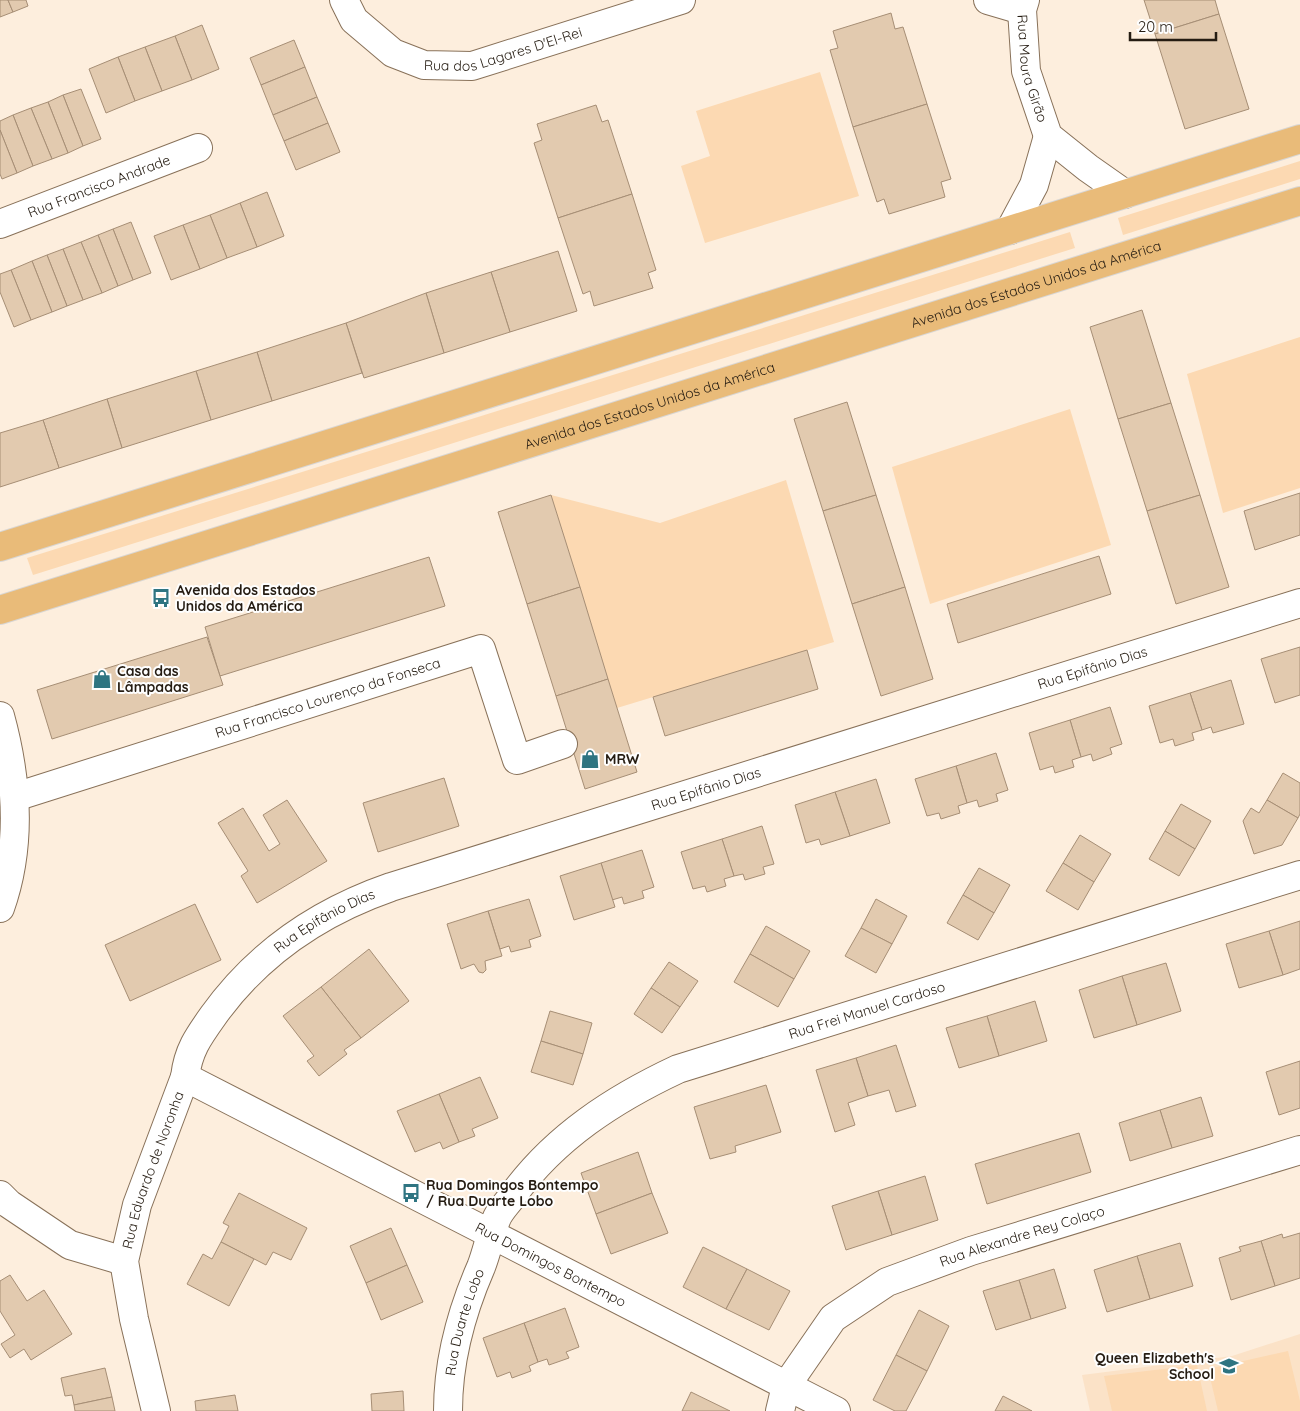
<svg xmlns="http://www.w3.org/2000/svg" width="1300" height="1411" font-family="Quicksand,sans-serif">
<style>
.built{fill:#fbe2c7}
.green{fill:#fcd9b2}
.building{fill:#e2caaf;stroke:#a68e75}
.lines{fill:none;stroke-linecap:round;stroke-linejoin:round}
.minor-casing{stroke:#887159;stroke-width:30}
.major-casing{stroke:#d8d6d4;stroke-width:30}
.minor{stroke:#fff;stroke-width:28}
.major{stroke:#e9bb79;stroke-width:28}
.labels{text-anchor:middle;stroke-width:4;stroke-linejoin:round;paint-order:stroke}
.street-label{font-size:14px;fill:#251c12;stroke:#fefefe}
.poi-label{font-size:14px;font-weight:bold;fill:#251c12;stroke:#fefefe;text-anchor:start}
</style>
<rect width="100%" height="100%" fill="#fdeedd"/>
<polygon class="built" points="1300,1334 1300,1411 1090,1411 1082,1375 1232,1356"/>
<g class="green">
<polygon points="820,72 859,196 705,243 681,166 710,156 696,111"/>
<polygon points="1300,161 1300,179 1123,235 1118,218"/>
<polygon points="1070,232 1075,248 33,575 27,558"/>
<polygon points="1300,337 1300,488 1223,513 1187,374"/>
<polygon points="1070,409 1111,545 930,604 892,467"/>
<polygon points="786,480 834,642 617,708 551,495 660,523"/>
<polygon points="1288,1351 1300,1401 1300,1411 1218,1411 1208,1369"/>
<polygon points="1197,1365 1207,1411 1112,1411 1104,1376"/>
</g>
<g class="building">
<polygon points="0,0 8,0 13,12 0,17"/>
<polygon points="8,0 26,0 28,6 13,12"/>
<polygon points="1144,0 1215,0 1219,14 1155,34"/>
<polygon points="891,13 895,29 903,27 927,104 853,127 830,50 838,48 833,31"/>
<polygon points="1219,14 1249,109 1185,129 1155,34"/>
<polygon points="202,25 219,69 192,80 175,36"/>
<polygon points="175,36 192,80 162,91 145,47"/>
<polygon points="294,40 305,67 261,85 250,58"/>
<polygon points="145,47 162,91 135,101 118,57"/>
<polygon points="118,57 135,101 106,113 89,69"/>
<polygon points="305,67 317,97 273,115 261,85"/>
<polygon points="81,89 101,139 83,146 63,95"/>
<polygon points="63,95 83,146 68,153 48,102"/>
<polygon points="317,97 328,123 284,141 273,115"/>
<polygon points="48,102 68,153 52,159 31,108"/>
<polygon points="927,104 951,179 941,182 945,197 889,214 884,199 877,202 853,127"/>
<polygon points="596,105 602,122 608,120 632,194 558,218 534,143 542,140 537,124"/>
<polygon points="31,108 52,159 33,166 13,115"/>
<polygon points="13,115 33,166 17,173 0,130 0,121"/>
<polygon points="328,123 340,152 296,170 284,141"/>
<polygon points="0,130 17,173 2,179 0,174"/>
<polygon points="267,192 284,236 257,247 240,203"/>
<polygon points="632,194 656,270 648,273 653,288 594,306 590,291 583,294 558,218"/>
<polygon points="240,203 257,247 227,258 210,215"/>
<polygon points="210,215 227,258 200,269 183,225"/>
<polygon points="131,222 151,273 133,280 113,229"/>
<polygon points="183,225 200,269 171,280 154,236"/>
<polygon points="113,229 133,280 118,286 98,235"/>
<polygon points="98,235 118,286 102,293 81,242"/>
<polygon points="81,242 102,293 83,300 63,249"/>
<polygon points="63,249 83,300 67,306 47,255"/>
<polygon points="558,251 577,311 510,332 491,272"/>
<polygon points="47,255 67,306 52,312 32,261"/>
<polygon points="32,261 52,312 31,320 11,270"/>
<polygon points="11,270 31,320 14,327 0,292 0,274"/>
<polygon points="491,272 510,332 444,353 426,293"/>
<polygon points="426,293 444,353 364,378 346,323"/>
<polygon points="1142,310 1171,403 1118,419 1090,327"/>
<polygon points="346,323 362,373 272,401 257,352"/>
<polygon points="257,352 272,401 211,420 196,371"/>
<polygon points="196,371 211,420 122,448 107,399"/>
<polygon points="107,399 122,448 59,468 43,420"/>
<polygon points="847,402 876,495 823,511 794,419"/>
<polygon points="1171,403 1200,495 1147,511 1118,419"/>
<polygon points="43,420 59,468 0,487 0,433"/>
<polygon points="1300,493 1300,535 1255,550 1244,511"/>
<polygon points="551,495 580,587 527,604 498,512"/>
<polygon points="876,495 905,587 852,604 823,511"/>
<polygon points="1200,495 1229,587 1176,604 1147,511"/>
<polygon points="1099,556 1111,594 958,643 947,604"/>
<polygon points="429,557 445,606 220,676 205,627"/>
<polygon points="580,587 608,679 556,696 527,604"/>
<polygon points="905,587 933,679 881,696 852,604"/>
<polygon points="207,637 223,685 52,739 37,690"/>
<polygon points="1300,647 1300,695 1275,703 1261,659"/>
<polygon points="807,650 818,689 665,736 653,697"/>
<polygon points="608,679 637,772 585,789 556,696"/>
<polygon points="1231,680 1244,724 1213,733 1211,727 1202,730 1190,693"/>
<polygon points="1190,693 1202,730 1192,733 1194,740 1175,746 1173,739 1160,743 1149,706"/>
<polygon points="1110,707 1122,744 1110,748 1112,754 1093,761 1091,754 1081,757 1070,720"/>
<polygon points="1070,720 1081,757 1072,760 1074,767 1055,773 1053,766 1040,770 1029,733"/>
<polygon points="996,753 1008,790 996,794 998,801 979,807 977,800 967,803 956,766"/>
<polygon points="956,766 967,803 958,806 960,813 941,819 939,813 927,816 915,779"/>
<polygon points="1283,773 1300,783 1300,814 1298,818 1267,800"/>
<polygon points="444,778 459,826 378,852 363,803"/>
<polygon points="876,779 890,823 850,836 835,792"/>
<polygon points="835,792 850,836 821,845 819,839 806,843 795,805"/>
<polygon points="287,800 327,861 257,903 241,876 248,871 218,823 243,808 269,851 280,844 263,815"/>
<polygon points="1267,800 1298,818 1282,845 1254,854 1243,821 1251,808 1259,813"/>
<polygon points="1181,804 1211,821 1195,849 1165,831"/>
<polygon points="762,826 774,864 763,867 765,874 745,880 743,874 734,876 722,839"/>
<polygon points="1165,831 1195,849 1179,876 1149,859"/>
<polygon points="1080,835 1111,854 1094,882 1063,863"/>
<polygon points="722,839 734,876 724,879 726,886 707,892 705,886 693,889 681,852"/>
<polygon points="642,850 654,887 642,891 644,898 624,904 622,897 612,900 601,863"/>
<polygon points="601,863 615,907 574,920 560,876"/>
<polygon points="1063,863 1094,882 1078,910 1046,891"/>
<polygon points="979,868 1010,885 994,913 963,895"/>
<polygon points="963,895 994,913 978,940 947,923"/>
<polygon points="529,899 541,936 529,940 531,947 511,952 509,946 500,949 488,911"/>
<polygon points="876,899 907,916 892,944 861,928"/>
<polygon points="195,904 221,960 130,1001 105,945"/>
<polygon points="488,911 502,956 485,961 486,970 483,973 479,972 474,964 461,969 447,924"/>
<polygon points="1300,921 1300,969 1283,975 1269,931"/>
<polygon points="766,926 810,951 794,979 750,954"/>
<polygon points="861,928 892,944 876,973 845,956"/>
<polygon points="1269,931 1283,975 1239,988 1226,944"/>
<polygon points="369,949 409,1001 361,1038 321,987"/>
<polygon points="750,954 794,979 778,1007 734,982"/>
<polygon points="669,962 698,981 680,1007 651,988"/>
<polygon points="1166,963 1181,1011 1137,1025 1122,976"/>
<polygon points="1122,976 1137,1025 1094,1038 1079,990"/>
<polygon points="321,987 361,1038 344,1050 347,1054 319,1076 307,1061 314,1056 283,1016"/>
<polygon points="651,988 680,1007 662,1033 634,1014"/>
<polygon points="1035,1001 1047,1041 999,1056 987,1016"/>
<polygon points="550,1011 592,1023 583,1054 541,1041"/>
<polygon points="987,1016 999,1056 959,1068 946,1028"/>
<polygon points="541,1041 583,1054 573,1085 531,1072"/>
<polygon points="896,1045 916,1106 896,1112 889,1090 868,1096 856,1058"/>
<polygon points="856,1058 868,1096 848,1103 855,1125 835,1132 816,1070"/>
<polygon points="1300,1061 1300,1108 1279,1115 1266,1072"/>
<polygon points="480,1077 498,1118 472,1129 475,1136 459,1142 439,1094"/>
<polygon points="766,1085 781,1132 735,1146 736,1152 710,1159 694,1107"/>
<polygon points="439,1094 459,1142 443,1149 440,1142 415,1152 397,1111"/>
<polygon points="1201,1097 1213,1136 1172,1148 1160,1110"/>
<polygon points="1160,1110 1172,1148 1130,1161 1119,1123"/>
<polygon points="1079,1133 1091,1172 987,1204 975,1164"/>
<polygon points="638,1152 652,1193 596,1214 581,1173"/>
<polygon points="925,1176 938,1220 892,1235 878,1191"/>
<polygon points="878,1191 892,1235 846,1250 832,1206"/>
<polygon points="239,1193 307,1228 291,1260 273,1252 266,1265 221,1242 229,1226 223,1223"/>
<polygon points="652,1193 668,1233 611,1254 596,1214"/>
<polygon points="391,1228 407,1265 366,1283 350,1246"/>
<polygon points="1300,1233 1300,1278 1275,1286 1261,1241 1282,1234 1283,1238"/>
<polygon points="1261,1241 1275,1286 1231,1300 1219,1258 1241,1251 1239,1247"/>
<polygon points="221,1242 254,1259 229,1306 187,1284 203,1254 212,1259"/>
<polygon points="1180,1243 1193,1286 1150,1299 1137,1256"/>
<polygon points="703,1247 747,1269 726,1309 683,1287"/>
<polygon points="1137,1256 1150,1299 1107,1312 1094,1270"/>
<polygon points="407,1265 423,1302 381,1320 366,1283"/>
<polygon points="747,1269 790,1291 769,1330 726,1309"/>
<polygon points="1054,1269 1066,1308 1031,1319 1019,1280"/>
<polygon points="10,1275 27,1301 44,1290 72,1334 31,1360 24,1349 10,1358 1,1344 15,1335 0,1311 0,1281"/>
<polygon points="1019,1280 1031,1319 996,1330 983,1291"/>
<polygon points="565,1308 579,1347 566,1352 569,1358 549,1365 547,1359 538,1362 524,1323"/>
<polygon points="919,1310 949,1326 927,1371 896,1355"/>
<polygon points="524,1323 538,1362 529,1366 531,1371 512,1378 510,1372 497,1377 483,1338"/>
<polygon points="896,1355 927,1371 906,1411 895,1411 873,1400"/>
<polygon points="105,1368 112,1397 74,1405 72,1395 65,1396 61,1378"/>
<polygon points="403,1391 404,1411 372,1411 371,1394"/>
<polygon points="691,1392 730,1411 682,1411"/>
<polygon points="235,1395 238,1411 196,1411 195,1401"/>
<polygon points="1003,1396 1032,1411 995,1411"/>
<polygon points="112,1397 115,1411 75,1411 74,1405"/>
</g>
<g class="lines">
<g class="minor-casing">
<g id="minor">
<path id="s1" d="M344,0L354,20L393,53L424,65L472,66L681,0"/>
<polyline points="988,0 1022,10"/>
<path id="s2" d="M1025,0L1022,10L1026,71L1048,136L1088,168L1125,194"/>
<path id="s3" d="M0,224L198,148"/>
<polyline points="1010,230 1034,185 1048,136"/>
<path d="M0,716C17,778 22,846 0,908"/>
<path id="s4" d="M15,797L481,649L517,760L563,744"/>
<path id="s5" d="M185,1077L836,1411"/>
<polyline points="0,1195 9,1204 70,1245 124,1261"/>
<path id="s6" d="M156,1411L134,1319L124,1261L137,1205L185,1077C188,1051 198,1037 213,1016C258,953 319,912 391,887L1300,603"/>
<path id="s7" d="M448,1411C448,1361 461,1313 481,1267C487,1252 490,1235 496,1220C499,1211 508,1203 513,1195C555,1137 614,1099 678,1069L1300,875"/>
<path id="s8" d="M780,1411L786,1386L833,1318L887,1282L971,1251L1300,1150"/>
</g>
</g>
<g class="major-casing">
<g id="major">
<polyline points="0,547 1300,139"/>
<path id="s9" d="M0,610L1300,201"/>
</g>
</g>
<use href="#minor" class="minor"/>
<use href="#major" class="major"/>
</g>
<defs>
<g id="bus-bare" transform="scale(1.5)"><path d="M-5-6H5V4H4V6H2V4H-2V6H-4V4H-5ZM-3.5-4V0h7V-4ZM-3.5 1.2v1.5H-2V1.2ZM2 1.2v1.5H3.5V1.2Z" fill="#2e7481" stroke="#fefefe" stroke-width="2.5" paint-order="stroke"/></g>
<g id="shop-bare" transform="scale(1.5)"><path d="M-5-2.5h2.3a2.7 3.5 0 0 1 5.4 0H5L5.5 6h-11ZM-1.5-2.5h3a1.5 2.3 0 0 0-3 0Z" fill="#2e7481" stroke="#fefefe" stroke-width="2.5" paint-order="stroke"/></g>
<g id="school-bare" transform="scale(1.5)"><path d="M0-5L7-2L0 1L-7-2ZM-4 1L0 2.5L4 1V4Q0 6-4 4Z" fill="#2e7481" stroke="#fefefe" stroke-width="2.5" paint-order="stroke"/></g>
</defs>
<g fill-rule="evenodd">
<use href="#bus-bare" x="161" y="598"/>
<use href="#shop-bare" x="102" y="679"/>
<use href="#shop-bare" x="590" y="759"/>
<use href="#bus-bare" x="411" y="1193"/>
<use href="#school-bare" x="1229" y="1366"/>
</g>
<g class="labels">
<g class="street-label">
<text dy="5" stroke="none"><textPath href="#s1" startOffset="188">Rua dos Lagares D'El-Rei</textPath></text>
<text dy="5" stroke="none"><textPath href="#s2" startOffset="70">Rua Moura Girão</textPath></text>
<text dy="5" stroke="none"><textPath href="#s3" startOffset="106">Rua Francisco Andrade</textPath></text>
<text dy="5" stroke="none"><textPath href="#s9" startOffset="1086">Avenida dos Estados Unidos da América</textPath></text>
<text dy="5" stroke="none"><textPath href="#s9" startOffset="681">Avenida dos Estados Unidos da América</textPath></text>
<text dy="5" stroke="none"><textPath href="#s6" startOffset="1374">Rua Epifânio Dias</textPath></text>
<text dy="5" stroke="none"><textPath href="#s4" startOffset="328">Rua Francisco Lourenço da Fonseca</textPath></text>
<text dy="5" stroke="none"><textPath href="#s6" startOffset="969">Rua Epifânio Dias</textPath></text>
<text dy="5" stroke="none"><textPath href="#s6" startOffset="564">Rua Epifânio Dias</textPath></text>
<text dy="5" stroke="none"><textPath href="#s7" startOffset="636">Rua Frei Manuel Cardoso</textPath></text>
<text dy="5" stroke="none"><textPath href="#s6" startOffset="249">Rua Eduardo de Noronha</textPath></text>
<text dy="5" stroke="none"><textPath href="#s8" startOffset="316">Rua Alexandre Rey Colaço</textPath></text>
<text dy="5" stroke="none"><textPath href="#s5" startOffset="411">Rua Domingos Bontempo</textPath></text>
<text dy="5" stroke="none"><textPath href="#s7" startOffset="91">Rua Duarte Lobo</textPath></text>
</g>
<g class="poi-label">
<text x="176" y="595">Avenida dos Estados<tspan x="176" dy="16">Unidos da América</tspan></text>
<text x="117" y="676">Casa das<tspan x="117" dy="16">Lâmpadas</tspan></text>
<text x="605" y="764">MRW</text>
<text x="426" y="1190">Rua Domingos Bontempo<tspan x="426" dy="16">/ Rua Duarte Lobo</tspan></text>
<text x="1214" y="1363" text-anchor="end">Queen Elizabeth's<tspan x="1214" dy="16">School</tspan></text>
</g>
</g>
<path d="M1130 32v8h86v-8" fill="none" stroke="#251c12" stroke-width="2.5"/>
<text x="1138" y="32" font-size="15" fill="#251c12" stroke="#fefefe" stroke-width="4" paint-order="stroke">20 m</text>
</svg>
